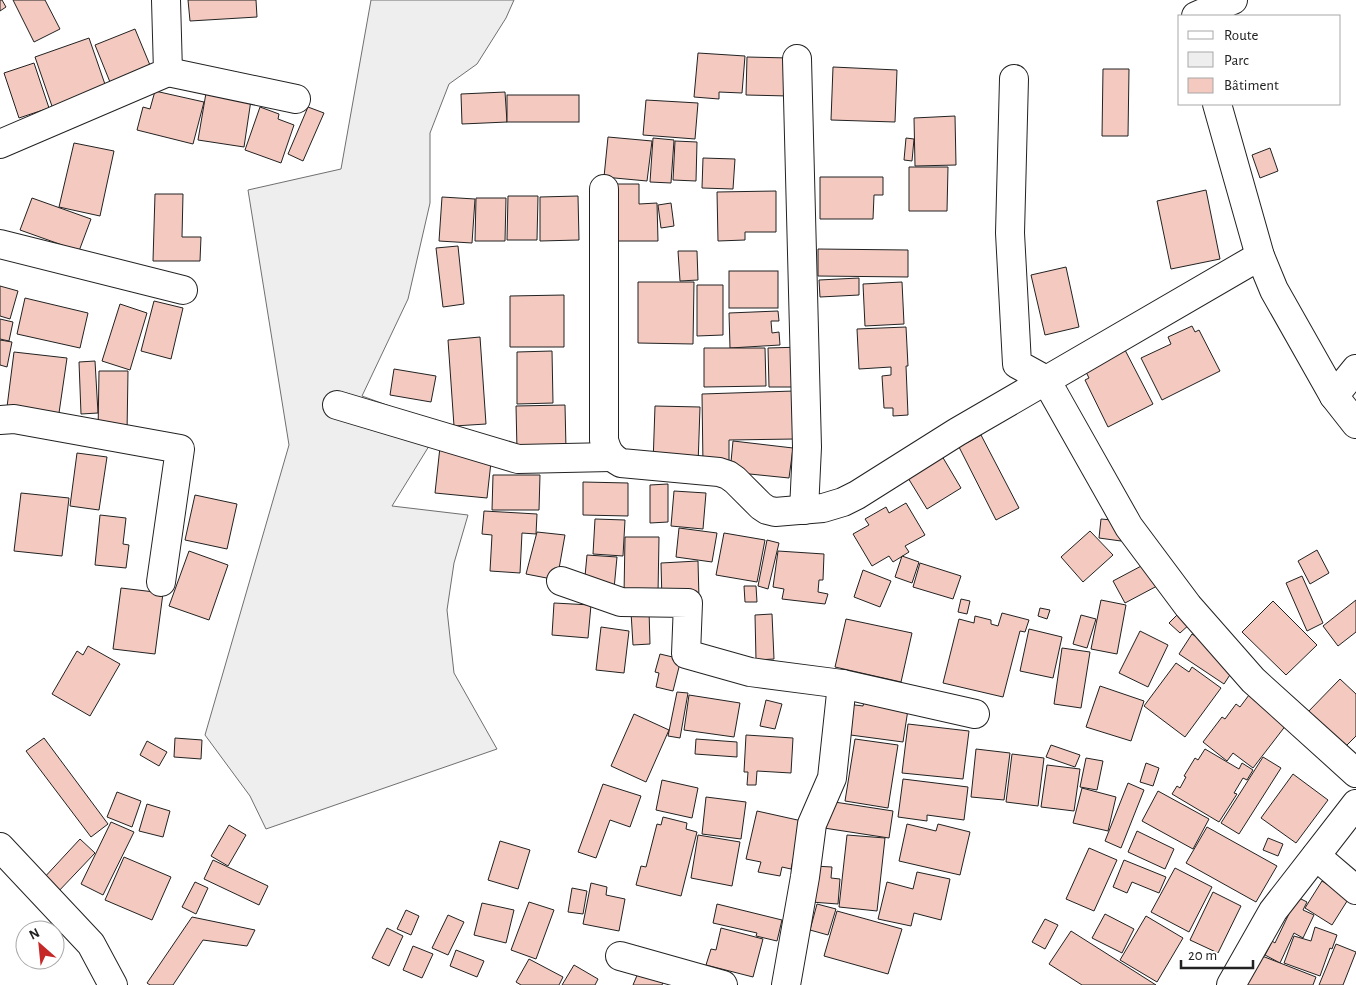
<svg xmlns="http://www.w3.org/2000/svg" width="1356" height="985" font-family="'Alegreya Sans',sans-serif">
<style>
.green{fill:#eee;stroke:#6f6f6f}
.building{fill:#f3c9c0;stroke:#222}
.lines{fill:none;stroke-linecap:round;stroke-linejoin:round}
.minor-casing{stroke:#222;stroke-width:30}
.minor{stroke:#fff;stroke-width:28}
</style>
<rect width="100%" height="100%" fill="#fff"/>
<polygon class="green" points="371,0 514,0 506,18 477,64 449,84 430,133 430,203 408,299 362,396 442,425 392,506 468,515 454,563 447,610 454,673 497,749 266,829 250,796 205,735 289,445 248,190 341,169"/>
<g class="building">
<polygon points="0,0 2,0 6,7 0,11"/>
<polygon points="13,0 45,0 60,29 34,42"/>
<polygon points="188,0 256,0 257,17 190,21"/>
<polygon points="135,29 152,70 112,87 95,45"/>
<polygon points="89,38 108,93 54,112 35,57"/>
<polygon points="698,53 745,56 742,93 719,92 719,99 694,97"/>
<polygon points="747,57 789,58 788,96 746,95"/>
<polygon points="34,63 49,108 19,118 4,73"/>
<polygon points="833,67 897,70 895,122 831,120"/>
<polygon points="1103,69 1129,69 1128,136 1102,136"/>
<polygon points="155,91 204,102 193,144 137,130 143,107 150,109"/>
<polygon points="505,92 507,122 462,124 461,94"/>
<polygon points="206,93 251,100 244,147 198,140"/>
<rect x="507" y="95" width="72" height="27"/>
<polygon points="646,100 698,103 695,139 643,135"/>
<polygon points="260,107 279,114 278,119 294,125 281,163 245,150"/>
<polygon points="308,107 324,113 303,161 288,154"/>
<polygon points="955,116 956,165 915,166 914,118"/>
<polygon points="608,137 652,141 647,181 604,177"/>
<polygon points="653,138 674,140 671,183 650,182"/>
<polygon points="906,138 914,139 912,161 904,160"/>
<polygon points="675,141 697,142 696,181 673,180"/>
<polygon points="74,143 114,151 100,216 59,207"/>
<polygon points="1270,148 1278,171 1260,178 1252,155"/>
<polygon points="703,158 735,159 733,189 702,188"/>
<polygon points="909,167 948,167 947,211 909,211"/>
<polygon points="820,177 883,177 883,195 874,195 873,219 820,219"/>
<polygon points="612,184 639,184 639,204 657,203 658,241 612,241"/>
<polygon points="1206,190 1220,259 1171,269 1157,201"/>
<polygon points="776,191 776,232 745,232 745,240 718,241 717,192"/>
<polygon points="155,194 183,194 182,237 201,237 200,261 153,261"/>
<polygon points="508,196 538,196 537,240 507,240"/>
<polygon points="578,196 579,240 540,241 540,197"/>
<polygon points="442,197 475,199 472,243 439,241"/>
<polygon points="32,198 91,219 79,251 20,230"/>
<polygon points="476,198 506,198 505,241 475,241"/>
<polygon points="671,203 674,226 661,228 658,205"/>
<polygon points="458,246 464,304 443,307 436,248"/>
<polygon points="818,249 908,250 908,277 818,276"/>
<polygon points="678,251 697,251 698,280 680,281"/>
<polygon points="1066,267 1079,327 1045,335 1031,275"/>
<rect x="729" y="271" width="49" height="37"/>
<polygon points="859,278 859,295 820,297 819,280"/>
<polygon points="638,282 694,282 693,344 638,343"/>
<polygon points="902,282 904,324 865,326 863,284"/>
<polygon points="697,285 723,285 723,335 697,336"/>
<polygon points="0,286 18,291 10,319 0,316"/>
<polygon points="564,295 564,347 510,347 510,296"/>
<polygon points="25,298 88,313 80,348 17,334"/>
<polygon points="154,301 183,308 171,359 141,351"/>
<polygon points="120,304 147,313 130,370 102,361"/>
<polygon points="778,311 779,321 771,321 772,333 779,332 780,345 730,348 729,313"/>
<polygon points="0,319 13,322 9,341 0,339"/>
<polygon points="1192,326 1195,332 1199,330 1220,371 1162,400 1141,358 1171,344 1168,337"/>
<polygon points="906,327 908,366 906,366 908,415 893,416 893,408 884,408 882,376 891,375 891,367 859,369 857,329"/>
<polygon points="480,337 486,424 454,426 448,340"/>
<polygon points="0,340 12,342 7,367 0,365"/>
<polygon points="803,347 804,387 769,387 768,348"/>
<polygon points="704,348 765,348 766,386 704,387"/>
<polygon points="1125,350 1153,404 1108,427 1085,380 1089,378 1085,370"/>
<polygon points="552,351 553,403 517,404 517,352"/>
<polygon points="14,352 67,358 59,413 7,407"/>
<polygon points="95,361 98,413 81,414 79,362"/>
<polygon points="394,369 436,376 431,402 390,395"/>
<polygon points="99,371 128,371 127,433 98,433"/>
<polygon points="794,391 795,439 729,440 729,466 703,466 702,394"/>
<polygon points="565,405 566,449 517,450 516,406"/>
<polygon points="655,406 700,407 698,465 653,464"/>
<polygon points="981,435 1019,508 996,520 959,447"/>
<polygon points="733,441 793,448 789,478 730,472"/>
<polygon points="440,447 492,453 487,498 435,493"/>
<polygon points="939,451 961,488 927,509 905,473"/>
<polygon points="77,453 107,457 99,510 70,506"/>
<polygon points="493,475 540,475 539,510 492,510"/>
<polygon points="583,482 628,483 628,516 583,515"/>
<polygon points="668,484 668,522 650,523 650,485"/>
<polygon points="674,491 706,493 703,529 671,526"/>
<polygon points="21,493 69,498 62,556 14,551"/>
<polygon points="195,495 237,504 227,549 185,540"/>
<polygon points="906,503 925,535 905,546 909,552 893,562 889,556 872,566 853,534 869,525 865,519 886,507 889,513"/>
<polygon points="484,511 537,514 536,534 522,533 520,573 490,571 492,535 482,534"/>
<polygon points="100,515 126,518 123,544 129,545 126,568 95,565"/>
<polygon points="595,519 625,520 623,556 593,554"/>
<polygon points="1101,519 1123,521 1121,541 1099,538"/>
<polygon points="679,528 717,533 712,562 676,557"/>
<polygon points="1090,531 1113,555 1083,582 1061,557"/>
<polygon points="537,532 565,535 557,580 526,574"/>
<polygon points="724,533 765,540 757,582 716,575"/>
<polygon points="625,537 659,537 658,594 624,594"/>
<polygon points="767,540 779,543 768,589 758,586"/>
<polygon points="1317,550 1329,573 1310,584 1298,561"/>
<polygon points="189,551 228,565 209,620 169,606"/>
<polygon points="778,551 824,554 823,580 819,580 818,592 828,594 825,604 782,599 784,589 773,587"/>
<polygon points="587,555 617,557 614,589 584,587"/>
<polygon points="902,556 919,562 912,583 895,577"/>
<polygon points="698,561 699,599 662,601 661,563"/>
<polygon points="920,563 961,576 953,599 913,587"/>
<polygon points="1145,564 1157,586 1125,603 1113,581"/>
<polygon points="863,570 891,581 880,607 854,597"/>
<polygon points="1302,576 1323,623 1307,631 1286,583"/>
<polygon points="744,586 756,586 757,602 745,602"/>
<polygon points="121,588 163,593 155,654 113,649"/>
<polygon points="961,599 970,601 967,614 958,612"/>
<polygon points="1101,600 1126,605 1117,654 1091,649"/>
<polygon points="1356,600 1356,632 1338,646 1323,626"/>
<polygon points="1273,601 1317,645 1286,675 1242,632"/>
<polygon points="554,603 591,605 588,638 552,635"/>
<polygon points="1040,608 1050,610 1047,619 1038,616"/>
<polygon points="649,610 650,644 633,645 631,612"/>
<polygon points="1180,612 1191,623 1180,633 1169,623"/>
<polygon points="1002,613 1029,620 1025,632 1020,631 1003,697 943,683 959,619 974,623 975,616 991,620 991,624 998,626"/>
<polygon points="772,614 774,659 756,660 755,615"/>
<polygon points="1081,615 1096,619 1087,648 1073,644"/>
<polygon points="846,619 912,633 901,682 835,667"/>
<polygon points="601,627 629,631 624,673 596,670"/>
<polygon points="1029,629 1062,637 1053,678 1020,671"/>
<polygon points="1140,631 1168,645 1148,687 1119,673"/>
<polygon points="1192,634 1237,664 1224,684 1179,654"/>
<polygon points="88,646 120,664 90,716 52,694 77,651 83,655"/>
<polygon points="1062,648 1090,652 1081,708 1054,704"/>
<polygon points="660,654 681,659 673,691 656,687 659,673 655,672"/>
<polygon points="1176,663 1189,672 1192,667 1221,688 1185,737 1144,706"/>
<polygon points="1340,679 1356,694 1356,736 1343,749 1306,714"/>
<polygon points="1100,686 1144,701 1131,741 1086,727"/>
<polygon points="1255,687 1293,716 1253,768 1233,753 1227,761 1203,742 1222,717 1225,719 1236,704 1240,707"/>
<polygon points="677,692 688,693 680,738 668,736"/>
<polygon points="689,695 740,703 734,737 684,730"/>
<polygon points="865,698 909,703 903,742 843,734 847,704 863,706"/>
<polygon points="766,700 782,704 775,729 760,726"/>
<polygon points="634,714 669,730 646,782 611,766"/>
<polygon points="908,724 969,731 963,779 902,773"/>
<polygon points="746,735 793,738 791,773 757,771 756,785 747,785 748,772 744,772"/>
<polygon points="44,738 108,824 91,837 26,751"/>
<polygon points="175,738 202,740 201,759 174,757"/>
<polygon points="696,739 737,742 737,757 695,754"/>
<polygon points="855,739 898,745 888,808 845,801"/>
<polygon points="147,741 167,752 159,766 140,755"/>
<polygon points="1051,745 1080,755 1075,767 1046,757"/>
<polygon points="976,749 1010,753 1004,800 971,797"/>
<polygon points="1205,749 1239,769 1242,763 1253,770 1247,780 1243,778 1234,793 1237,794 1219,822 1172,794 1177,786 1180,788 1186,777 1184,776 1195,758 1198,760"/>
<polygon points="1012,754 1044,758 1038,806 1006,802"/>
<polygon points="1263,757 1281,768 1239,834 1221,823"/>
<polygon points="1086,758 1103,761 1097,790 1080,787"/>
<polygon points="1146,763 1159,768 1153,786 1140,782"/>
<polygon points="1047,765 1080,769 1074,811 1041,807"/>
<polygon points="1293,774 1328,800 1296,843 1261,818"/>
<polygon points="903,779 968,787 964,820 927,815 927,821 898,817"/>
<polygon points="662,780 698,788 692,818 656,810"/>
<polygon points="1128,783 1144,790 1121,848 1105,841"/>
<polygon points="603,784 641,796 630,827 610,820 596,858 578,852"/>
<polygon points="1082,788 1116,797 1108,831 1073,823"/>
<polygon points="1158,791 1209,819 1193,849 1142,821"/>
<polygon points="117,792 141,801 132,827 107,817"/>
<polygon points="706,797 746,802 741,839 702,834"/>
<polygon points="828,801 893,811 889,838 824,828"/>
<polygon points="147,804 170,811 163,837 139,831"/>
<polygon points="757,811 802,821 791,869 782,867 780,876 758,872 761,862 746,859"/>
<polygon points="663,817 687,823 686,829 697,832 681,896 636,885 641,866 646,867 657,824 661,825"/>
<polygon points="111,822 134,832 103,895 81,884"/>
<polygon points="907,824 936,831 938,824 970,832 960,875 899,861"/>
<polygon points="229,825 246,835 228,866 211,856"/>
<polygon points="1207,827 1277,866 1256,902 1186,863"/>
<polygon points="1137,831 1174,849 1165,869 1128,852"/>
<polygon points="698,835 740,842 732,886 691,878"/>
<polygon points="847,835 885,838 877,911 839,907"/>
<polygon points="1268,838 1283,844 1278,856 1263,850"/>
<polygon points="80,839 95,853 56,894 42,880"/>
<polygon points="500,841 530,850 518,889 488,880"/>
<polygon points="1089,848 1117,860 1094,911 1066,899"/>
<polygon points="124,857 171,877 152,920 105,900"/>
<polygon points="213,860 268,886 259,905 204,879"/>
<polygon points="1124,860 1166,877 1159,893 1132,882 1127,893 1113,887"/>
<polygon points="814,866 832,867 831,878 840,879 838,904 811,902"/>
<polygon points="1175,868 1212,887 1189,932 1151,912"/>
<polygon points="917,872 950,879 941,920 914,913 911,926 878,919 887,882 913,889"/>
<polygon points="1322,881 1349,898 1332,925 1305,908"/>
<polygon points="195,882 208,888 196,914 182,907"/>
<polygon points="591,883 607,887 606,895 625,899 619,931 583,924"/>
<polygon points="572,888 587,891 583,914 568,912"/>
<polygon points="1213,892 1241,906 1218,953 1190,940"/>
<polygon points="1297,897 1307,902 1303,910 1314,915 1303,938 1294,933 1280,963 1265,955 1272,941 1275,943"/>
<polygon points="529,902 554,910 536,959 511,950"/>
<polygon points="482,903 514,910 506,943 474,935"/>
<polygon points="717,904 782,920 777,941 756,936 757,933 713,923"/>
<polygon points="817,904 836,909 828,935 810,930"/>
<polygon points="406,910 419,916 411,935 397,929"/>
<polygon points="837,911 902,929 888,974 824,956"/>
<polygon points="1105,914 1134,929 1122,953 1092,938"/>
<polygon points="448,915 464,922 448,955 432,948"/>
<polygon points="1146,916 1183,938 1157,982 1120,960"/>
<polygon points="192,917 255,930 247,946 203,940 173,985 150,985 147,983"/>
<polygon points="1045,919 1058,925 1045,949 1032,942"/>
<polygon points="1315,927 1337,935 1332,949 1330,948 1320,976 1284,963 1294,936 1311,941"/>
<polygon points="387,928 403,936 389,966 372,958"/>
<polygon points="721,928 763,939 753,977 706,965 711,949 716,950"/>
<polygon points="1071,931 1156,985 1082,985 1049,964"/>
<polygon points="1336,944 1356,952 1343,985 1319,985"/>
<polygon points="413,946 433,954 422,978 403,970"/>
<polygon points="456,950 484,961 477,977 450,966"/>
<polygon points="1257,954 1316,977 1313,985 1245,985"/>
<polygon points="529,959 563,977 559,985 521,985 516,982"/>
<polygon points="574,965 598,979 595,985 562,985"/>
<polygon points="641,966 666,975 662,985 633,985"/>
</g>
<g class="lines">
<g class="minor-casing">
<g id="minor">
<polyline points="1196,16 1233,0"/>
<polyline points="797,59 807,447 804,510"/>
<polyline points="168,72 296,99"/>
<polyline points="1014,79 1010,233 1017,364 1046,380 1129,527 1188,606 1253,680 1356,773"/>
<polyline points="1217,104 1260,256 1274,290 1334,396 1356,424"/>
<polyline points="0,144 168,72 166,0"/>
<path d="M604,189V440C607,451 610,457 621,463L719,472L728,475L735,480L761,506L767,510L775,512L823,508L843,502L857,495L957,432L1260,256"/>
<polyline points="0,244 183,290"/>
<polyline points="1334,396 1356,369"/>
<polyline points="337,405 518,459 611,457"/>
<polyline points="0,420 14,419 180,449 161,582"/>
<polyline points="561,581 621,602 688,603 686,654 750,672 842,684 975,714"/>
<polyline points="0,847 91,944 113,985"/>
<polyline points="1316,856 1356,890"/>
<polyline points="620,956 723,985"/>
<polyline points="786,985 805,877 812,824 832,778 842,684"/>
<polyline points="1231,985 1273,911 1356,804"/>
</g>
</g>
<use href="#minor" class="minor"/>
</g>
<rect x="1178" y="15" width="162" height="90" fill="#ffffff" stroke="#a7a7a7"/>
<rect x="1188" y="31" width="25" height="8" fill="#ffffff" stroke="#a7a7a7"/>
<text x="1224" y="40" font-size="15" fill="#222222">Route</text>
<rect x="1188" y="52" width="25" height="15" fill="#eeeeee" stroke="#a7a7a7"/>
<text x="1224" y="65" font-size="15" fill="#222222">Parc</text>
<rect x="1188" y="78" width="25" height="15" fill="#f3c9c0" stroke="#a7a7a7"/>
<text x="1224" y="90" font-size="15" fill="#222222">Bâtiment</text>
<g transform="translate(40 945) rotate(333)"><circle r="24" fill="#ffffff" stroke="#a7a7a7"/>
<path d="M0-4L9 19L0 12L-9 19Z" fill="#c62828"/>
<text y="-8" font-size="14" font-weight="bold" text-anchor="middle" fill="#222222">N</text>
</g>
<path d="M1181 960v8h72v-8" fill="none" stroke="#222222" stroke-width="2.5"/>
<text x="1188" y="960" font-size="15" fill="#222222" stroke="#ffffff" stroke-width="4" paint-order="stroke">20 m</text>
</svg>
